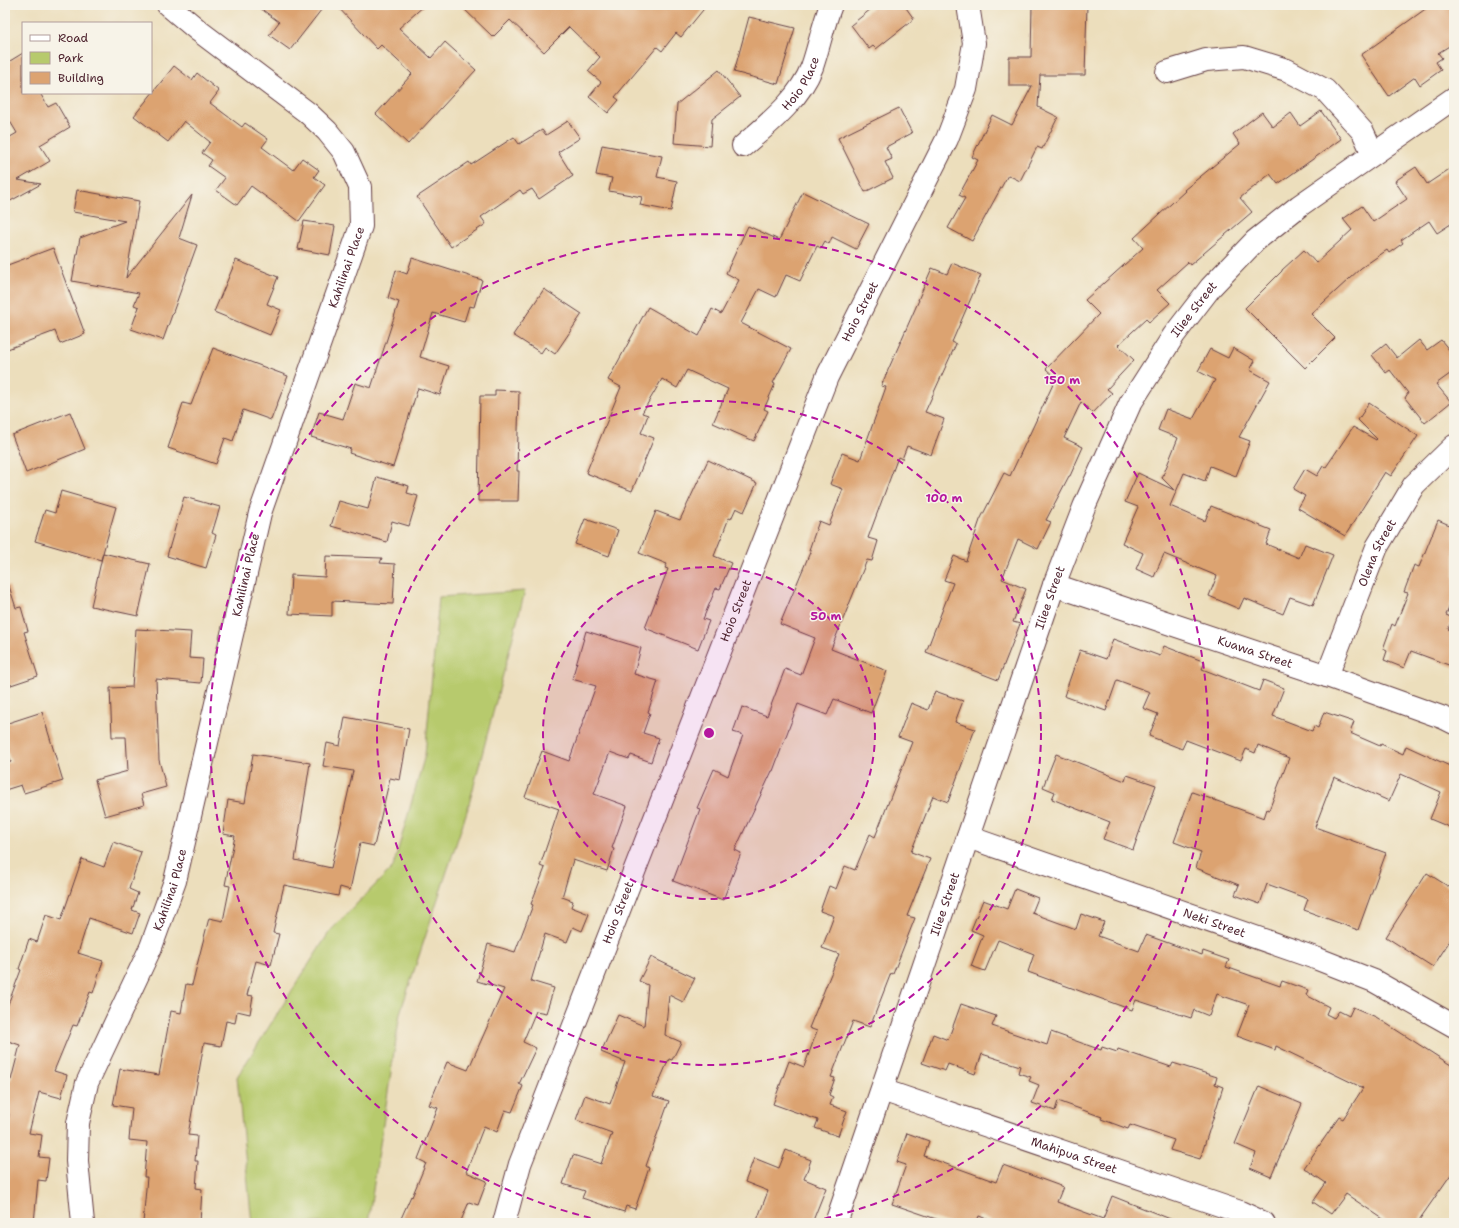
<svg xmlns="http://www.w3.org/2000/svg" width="1459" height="1228" font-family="'Shantell Sans',sans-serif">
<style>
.green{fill:#b7ca6d;stroke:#80744c}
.building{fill:#dca371}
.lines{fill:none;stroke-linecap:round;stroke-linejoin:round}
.minor-casing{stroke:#623c41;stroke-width:24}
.minor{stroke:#fff;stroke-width:22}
.ring{fill:none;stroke:#b5179e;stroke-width:2;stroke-dasharray:7 5}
.labels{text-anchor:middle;stroke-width:3;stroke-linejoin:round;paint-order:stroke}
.street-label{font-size:12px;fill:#4a1f2b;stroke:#f7f3e8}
.centre{fill:#b5179e;stroke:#f7f3e8;stroke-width:2}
.ring-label{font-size:12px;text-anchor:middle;font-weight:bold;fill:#b5179e;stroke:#f7f3e8;stroke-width:3;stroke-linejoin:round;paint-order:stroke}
</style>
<rect width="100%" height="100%" fill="#f7f3e8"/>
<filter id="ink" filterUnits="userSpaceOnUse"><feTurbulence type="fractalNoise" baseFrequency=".025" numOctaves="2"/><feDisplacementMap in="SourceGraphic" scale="8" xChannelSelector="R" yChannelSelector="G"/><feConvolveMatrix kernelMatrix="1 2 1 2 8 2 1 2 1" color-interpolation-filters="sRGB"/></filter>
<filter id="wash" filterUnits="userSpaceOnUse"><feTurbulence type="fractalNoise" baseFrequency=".012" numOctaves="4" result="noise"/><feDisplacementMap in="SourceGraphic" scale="16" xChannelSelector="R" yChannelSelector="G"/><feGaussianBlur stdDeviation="0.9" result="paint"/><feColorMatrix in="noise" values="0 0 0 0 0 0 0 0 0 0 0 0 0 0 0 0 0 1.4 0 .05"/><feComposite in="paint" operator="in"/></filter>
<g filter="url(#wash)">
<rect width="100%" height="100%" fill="#ecdebc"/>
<polygon class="green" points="525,591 468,808 400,1013 368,1223 252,1223 237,1077 330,931 393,867 425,755 439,597"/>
<g id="blocks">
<g class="building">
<polygon points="256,5 325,5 290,50 269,35 279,22"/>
<polygon points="336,5 425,5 399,28 431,58 445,42 476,70 408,144 376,114 412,74 381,45 377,49"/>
<polygon points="460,5 707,5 681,37 676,33 662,51 657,47 615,97 619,100 608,113 589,97 601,82 588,71 600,57 569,27 544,52 510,20 493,37"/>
<polygon points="876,5 904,5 914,19 876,49 873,46 869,49 851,25"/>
<polygon points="1032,5 1087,5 1085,75 1040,75 1038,107 1058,117 1042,149 1037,147 1020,181 1008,175 972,241 948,228 965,198 959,195 978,160 972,157 992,115 1012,125 1032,86 1009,86 1009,57 1031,57"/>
<polygon points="1431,5 1454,5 1454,43 1438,53 1442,58 1436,62 1441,70 1420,85 1415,77 1389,96 1361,55"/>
<polygon points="749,17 795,28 778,84 734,72"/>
<polygon points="23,53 23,93 40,93 48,107 56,103 70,127 40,145 50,161 18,180 41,184 5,204 5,140 17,133 5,113 5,64"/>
<polygon points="174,66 192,80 197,73 219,91 210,103 242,127 245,123 268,139 262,147 293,170 302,158 319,170 314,177 325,185 299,221 251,186 237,205 216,190 225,178 208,166 212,160 202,153 210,142 184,121 168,142 134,116"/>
<polygon points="719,70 740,97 712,119 710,146 674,143 677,104"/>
<polygon points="899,108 912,133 886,147 892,159 885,162 893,178 865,192 838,138"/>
<polygon points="1321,111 1341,139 1278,184 1270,174 1240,198 1252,212 1190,265 1188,262 1157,290 1170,303 1149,322 1146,319 1118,345 1134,360 1107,389 1112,393 1093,413 1081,402 1064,438 1083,447 1070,476 1069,476 1046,520 1051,522 1038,549 1018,539 1002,579 1026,589 1013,622 1020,624 998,680 926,652 953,583 944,580 954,556 966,561 980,520 1004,473 1010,476 1056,378 1046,369 1099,314 1085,300 1143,248 1134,238 1185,191 1184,190 1240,144 1233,134 1262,112 1273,127 1291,113 1300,126"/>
<polygon points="568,121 580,138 558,152 573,176 539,199 532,189 523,194 520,190 481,217 486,224 451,247 417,197 469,162 471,165 514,137 519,144 542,130 546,135"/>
<polygon points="602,145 662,156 657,177 677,181 671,211 640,205 642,197 609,191 612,178 596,175"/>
<polygon points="1454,166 1454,222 1437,233 1429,221 1401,240 1403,243 1389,253 1387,250 1361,268 1311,314 1335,338 1305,368 1245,308 1282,271 1282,270 1304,250 1316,263 1352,230 1343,219 1362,206 1373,222 1407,199 1395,181 1416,167 1427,184"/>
<polygon points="77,190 139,201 126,278 192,195 179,238 197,245 163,340 131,329 139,307 134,305 139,293 72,281 80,238 125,221 73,212"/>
<polygon points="803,192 869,224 856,249 832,237 829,244 825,241 821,248 817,246 800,281 786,275 776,297 759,289 741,323 791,349 773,383 775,384 764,409 768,411 754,441 713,423 728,389 687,370 677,388 662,379 642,413 648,415 641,433 654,438 632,491 586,473 621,387 608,380 648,307 699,336 712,309 721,314 739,280 726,273 748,226 779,240"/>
<polygon points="304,221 335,226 330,255 298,249"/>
<polygon points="53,248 85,334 60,344 55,331 5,350 5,266"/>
<polygon points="412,258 482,280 474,307 469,306 464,322 433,313 420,357 449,366 440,395 418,388 393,467 349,453 351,449 311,437 319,412 343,419 355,383 371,388 399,302 388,298 396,270 407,274"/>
<polygon points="236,260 278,277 267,304 281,310 270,335 214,312"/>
<polygon points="952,263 981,275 952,342 956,344 925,412 944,419 931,455 907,446 902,459 898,457 868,538 878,541 872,561 867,560 831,649 887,671 871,713 834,699 827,715 798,704 773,771 772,771 735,850 741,853 723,900 673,881 700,809 697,808 714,769 728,776 743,735 733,732 742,707 767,716 785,669 801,675 815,638 780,624 811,550 809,550 819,521 829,525 843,489 830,484 842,453 860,460 886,387 881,386 919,300 918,300 932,268 947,274"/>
<polygon points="544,289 582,314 555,354 545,347 541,353 513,335"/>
<polygon points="1419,340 1427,350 1441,340 1454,356 1454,371 1436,384 1451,402 1425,423 1405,398 1408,393 1390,370 1386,373 1372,355 1386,344 1397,358"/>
<polygon points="213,348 288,376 271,420 243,410 233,441 225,438 216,464 168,448 183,403 191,405"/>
<polygon points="1233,348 1255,361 1250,370 1270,381 1239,437 1250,441 1236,476 1210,466 1205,481 1184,473 1170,506 1205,521 1211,506 1271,530 1266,544 1299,558 1305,544 1333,555 1313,605 1290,597 1283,614 1244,598 1239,609 1209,596 1217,576 1164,554 1154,577 1136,569 1143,553 1122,543 1138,507 1125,502 1138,473 1174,490 1162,478 1178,438 1158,430 1166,409 1193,419 1215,380 1198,371 1210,349 1228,358"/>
<polygon points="495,390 519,391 517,471 519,471 518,501 478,501 480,396 495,396"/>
<polygon points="1369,403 1418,436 1391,476 1385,472 1345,536 1298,508 1305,496 1293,489 1305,469 1317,476 1323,466 1326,467 1353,427 1376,440 1377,439 1358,420"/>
<polygon points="70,412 85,449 26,473 12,435"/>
<polygon points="708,460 757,483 744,512 736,508 731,519 729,518 714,556 731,563 720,589 716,588 703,619 709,621 698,649 645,628 668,569 665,568 667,564 639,553 656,511 680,520"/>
<polygon points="377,477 409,486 407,493 418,496 409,526 392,521 387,542 331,526 339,501 368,509"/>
<polygon points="61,491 116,507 101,560 35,541 45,510 55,513"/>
<polygon points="184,497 220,507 212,533 216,535 206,568 167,556"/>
<polygon points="585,519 618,530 609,556 575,544"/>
<polygon points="1438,520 1454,527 1454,596 1446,615 1453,618 1448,629 1454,632 1454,667 1411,651 1404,668 1384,660 1387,651 1383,649 1392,624 1395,626 1408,593 1404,592 1414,565 1419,567"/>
<polygon points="103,553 150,564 138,616 91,606"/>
<polygon points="326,556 382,558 380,563 395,564 393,604 332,601 332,616 289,614 291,575 325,577"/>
<polygon points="5,586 9,586 16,608 21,607 28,631 24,632 38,676 5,687"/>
<polygon points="136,629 191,632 189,658 203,659 201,683 156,679 159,760 166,787 141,794 144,805 105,816 95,780 128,771 126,737 112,737 110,688 132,687"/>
<polygon points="586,631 641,648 634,674 658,681 648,712 650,713 643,733 659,738 651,762 631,755 629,759 610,752 594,794 627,806 612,848 614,849 607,871 573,860 562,897 573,901 571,907 589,914 582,931 573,927 567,942 545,934 531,981 554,988 546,1013 536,1011 523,1042 536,1048 519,1084 523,1086 512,1112 505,1110 497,1132 484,1126 466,1172 487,1181 478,1205 469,1202 460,1223 399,1223 411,1196 412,1197 426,1163 418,1159 438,1108 429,1105 447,1062 468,1070 504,989 477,981 488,944 515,952 533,905 531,904 545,868 540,866 559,809 525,797 542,751 569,761 596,686 572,679"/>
<polygon points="1113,639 1160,656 1164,646 1205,662 1202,669 1259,691 1263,680 1284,688 1273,716 1312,731 1314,726 1318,728 1324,712 1354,722 1350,733 1380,746 1381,744 1403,754 1406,746 1452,767 1454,763 1454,829 1430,819 1441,792 1401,774 1389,801 1334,777 1315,827 1386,853 1358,930 1304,910 1308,899 1267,884 1260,904 1235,895 1239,885 1196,868 1201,852 1174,842 1192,792 1264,818 1267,809 1269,810 1289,758 1258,745 1255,753 1246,749 1241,761 1186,740 1182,749 1149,736 1158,714 1143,708 1150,692 1117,680 1106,711 1064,696 1080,650 1106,659"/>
<polygon points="935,691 963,701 955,722 975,729 948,802 933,796 911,852 930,859 907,916 915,918 893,974 891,973 870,1027 853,1021 831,1077 835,1078 829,1095 833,1097 830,1105 847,1111 838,1136 815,1128 818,1120 773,1104 789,1061 804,1067 817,1031 809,1028 839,954 822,948 834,916 820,911 829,886 836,889 845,866 855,870 870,834 875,837 912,742 898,737 911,703 928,710"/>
<polygon points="42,712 63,781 24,793 21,785 5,790 5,764 11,762 5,744 5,724"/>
<polygon points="345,717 409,729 400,780 390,778 374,846 360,843 350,890 340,887 338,896 284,885 273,933 279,934 271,965 256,961 247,995 253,996 250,1014 237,1011 235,1023 226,1021 221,1046 204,1043 188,1135 197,1136 195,1161 198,1161 196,1188 202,1189 200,1223 143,1223 147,1177 144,1177 147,1142 129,1140 132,1108 113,1105 120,1069 159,1075 171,1011 181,1013 186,984 192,985 209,918 223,921 230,886 225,885 235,836 223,834 228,800 245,803 253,754 310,763 295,860 331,868 353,771 323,766 327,743 340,746"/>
<polygon points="1056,754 1125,781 1127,775 1156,785 1133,850 1103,839 1110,822 1052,799 1055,792 1043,787"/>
<polygon points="113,842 141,852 129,889 138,893 132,910 140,913 133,933 89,918 78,953 103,961 93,993 90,992 77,1026 73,1025 54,1071 67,1075 61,1098 39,1092 29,1133 42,1135 39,1157 49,1158 46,1181 38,1180 34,1223 5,1223 5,1144 9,1114 5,1113 5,1078 11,1080 20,1045 5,1040 5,1012 21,970 19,969 29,939 37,942 46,915 61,920 82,859 104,867"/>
<polygon points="1427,873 1454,890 1454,934 1433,967 1386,937"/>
<polygon points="1015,889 1038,898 1032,913 1076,929 1081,914 1104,922 1098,936 1139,951 1146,935 1202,955 1203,951 1229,960 1226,967 1280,986 1282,981 1308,990 1306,995 1329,1007 1326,1014 1334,1018 1339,1011 1349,1016 1353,1007 1376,1017 1454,1067 1454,1170 1417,1223 1389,1223 1346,1194 1331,1214 1313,1202 1326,1183 1304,1168 1339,1117 1343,1119 1363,1088 1276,1046 1275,1050 1237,1036 1249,1005 1217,994 1209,1016 1194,1010 1191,1018 1136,1000 1132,1010 1028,972 1034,954 998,940 985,971 971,966 983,935 971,930 983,900 1007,909"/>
<polygon points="651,957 695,978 683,1002 669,995 665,1035 681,1042 672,1060 669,1059 653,1096 669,1101 646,1166 649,1168 635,1209 626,1206 624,1212 582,1198 585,1191 563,1184 573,1155 601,1164 612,1133 576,1120 585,1095 610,1104 625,1062 601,1052 618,1015 644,1026 648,985 639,981"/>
<polygon points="961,1004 996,1016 992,1026 1047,1045 1051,1032 1101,1050 1102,1047 1117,1052 1118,1049 1171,1067 1173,1063 1217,1077 1215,1084 1223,1087 1200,1159 1170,1150 1174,1140 1130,1125 1128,1129 1101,1119 1102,1117 1058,1101 1055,1111 1032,1103 1039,1085 1029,1081 1031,1077 1018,1073 1020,1066 982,1054 975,1074 948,1064 945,1071 922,1063 933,1034 948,1040"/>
<polygon points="1259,1086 1302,1104 1271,1177 1250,1168 1256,1153 1235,1144"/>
<polygon points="907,1133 929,1141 924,1156 996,1182 1003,1165 1063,1187 1057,1202 1103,1219 1112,1196 1178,1222 1178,1223 997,1223 979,1216 976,1223 948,1223 892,1204 906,1165 897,1162"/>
<polygon points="786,1150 811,1160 804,1179 826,1188 812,1223 756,1223 768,1191 745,1182 754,1158 779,1168"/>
</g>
</g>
</g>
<g filter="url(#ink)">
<use href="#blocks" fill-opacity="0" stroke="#623c41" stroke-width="1"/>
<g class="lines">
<g class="minor-casing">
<g id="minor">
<polyline points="1167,72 1206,60 1244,57 1287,70 1325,90 1363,132 1373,154"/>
<path id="s1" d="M743,146C769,123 799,100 812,67C819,47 823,25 831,5"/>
<path id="s2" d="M1054,585L1327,676L1444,718L1454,723"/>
<path id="s3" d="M1327,676L1377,547L1414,485L1454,446"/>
<path id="s4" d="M968,837L1318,959L1374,981L1454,1026"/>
<path id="s5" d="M882,1090L1240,1212L1264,1223"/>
<path id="s6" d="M83,1223L77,1161L78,1123L87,1083L151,947L175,881L260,513L361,226L360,187L344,152L327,131L308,113L199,31L168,5"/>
<path id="s7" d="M504,1223L520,1164L827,377L947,139L966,89L974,43L968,5"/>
<path id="s8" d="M836,1223L1054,585L1084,507L1130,404L1174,335L1211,287L1255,241L1299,206L1454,98"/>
</g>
</g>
<use href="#minor" class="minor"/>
</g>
</g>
<circle cx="709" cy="733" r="166" fill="#b5179e" fill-opacity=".12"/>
<g class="ring">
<circle cx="709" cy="733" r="166"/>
<circle cx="709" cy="733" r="332"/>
<path d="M614 1223A499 499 0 1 1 804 1223"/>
</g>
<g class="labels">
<g class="street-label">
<text dy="4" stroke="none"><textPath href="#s1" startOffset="86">Hoio Place</textPath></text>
<text dy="4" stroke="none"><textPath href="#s6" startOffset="1000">Kahilinai Place</textPath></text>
<text dy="4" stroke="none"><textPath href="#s8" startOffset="985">Iliee Street</textPath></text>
<text dy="4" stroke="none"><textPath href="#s7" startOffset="979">Hoio Street</textPath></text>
<text dy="4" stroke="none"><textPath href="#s3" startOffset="133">Olena Street</textPath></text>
<text dy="4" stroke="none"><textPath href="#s6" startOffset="676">Kahilinai Place</textPath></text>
<text dy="4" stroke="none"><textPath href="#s8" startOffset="661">Iliee Street</textPath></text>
<text dy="4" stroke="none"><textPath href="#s7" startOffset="655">Hoio Street</textPath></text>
<text dy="4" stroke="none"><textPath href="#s2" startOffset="212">Kuawa Street</textPath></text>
<text dy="4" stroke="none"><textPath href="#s6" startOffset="352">Kahilinai Place</textPath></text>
<text dy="4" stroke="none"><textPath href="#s8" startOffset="337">Iliee Street</textPath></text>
<text dy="4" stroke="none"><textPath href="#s7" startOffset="331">Hoio Street</textPath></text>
<text dy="4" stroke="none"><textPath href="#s4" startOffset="261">Neki Street</textPath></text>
<text dy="4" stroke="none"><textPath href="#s5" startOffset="203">Mahipua Street</textPath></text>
</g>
</g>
<circle cx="709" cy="733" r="6" class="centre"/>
<g class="ring-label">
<text x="1062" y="384">150 m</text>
<text x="944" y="502">100 m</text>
<text x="826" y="620">50 m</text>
</g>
<rect width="1459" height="1228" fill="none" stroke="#f7f3e8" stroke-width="20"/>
<rect x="22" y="22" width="130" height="72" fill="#f7f3e8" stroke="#b29e9c"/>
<rect x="30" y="35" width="20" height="6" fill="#ffffff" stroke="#b29e9c"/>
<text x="58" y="42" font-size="12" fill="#4a1f2b">Road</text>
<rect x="30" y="52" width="20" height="12" fill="#b7ca6d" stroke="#b29e9c"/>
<text x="58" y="62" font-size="12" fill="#4a1f2b">Park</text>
<rect x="30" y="72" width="20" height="12" fill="#dca371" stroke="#b29e9c"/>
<text x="58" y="82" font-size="12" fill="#4a1f2b">Building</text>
</svg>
